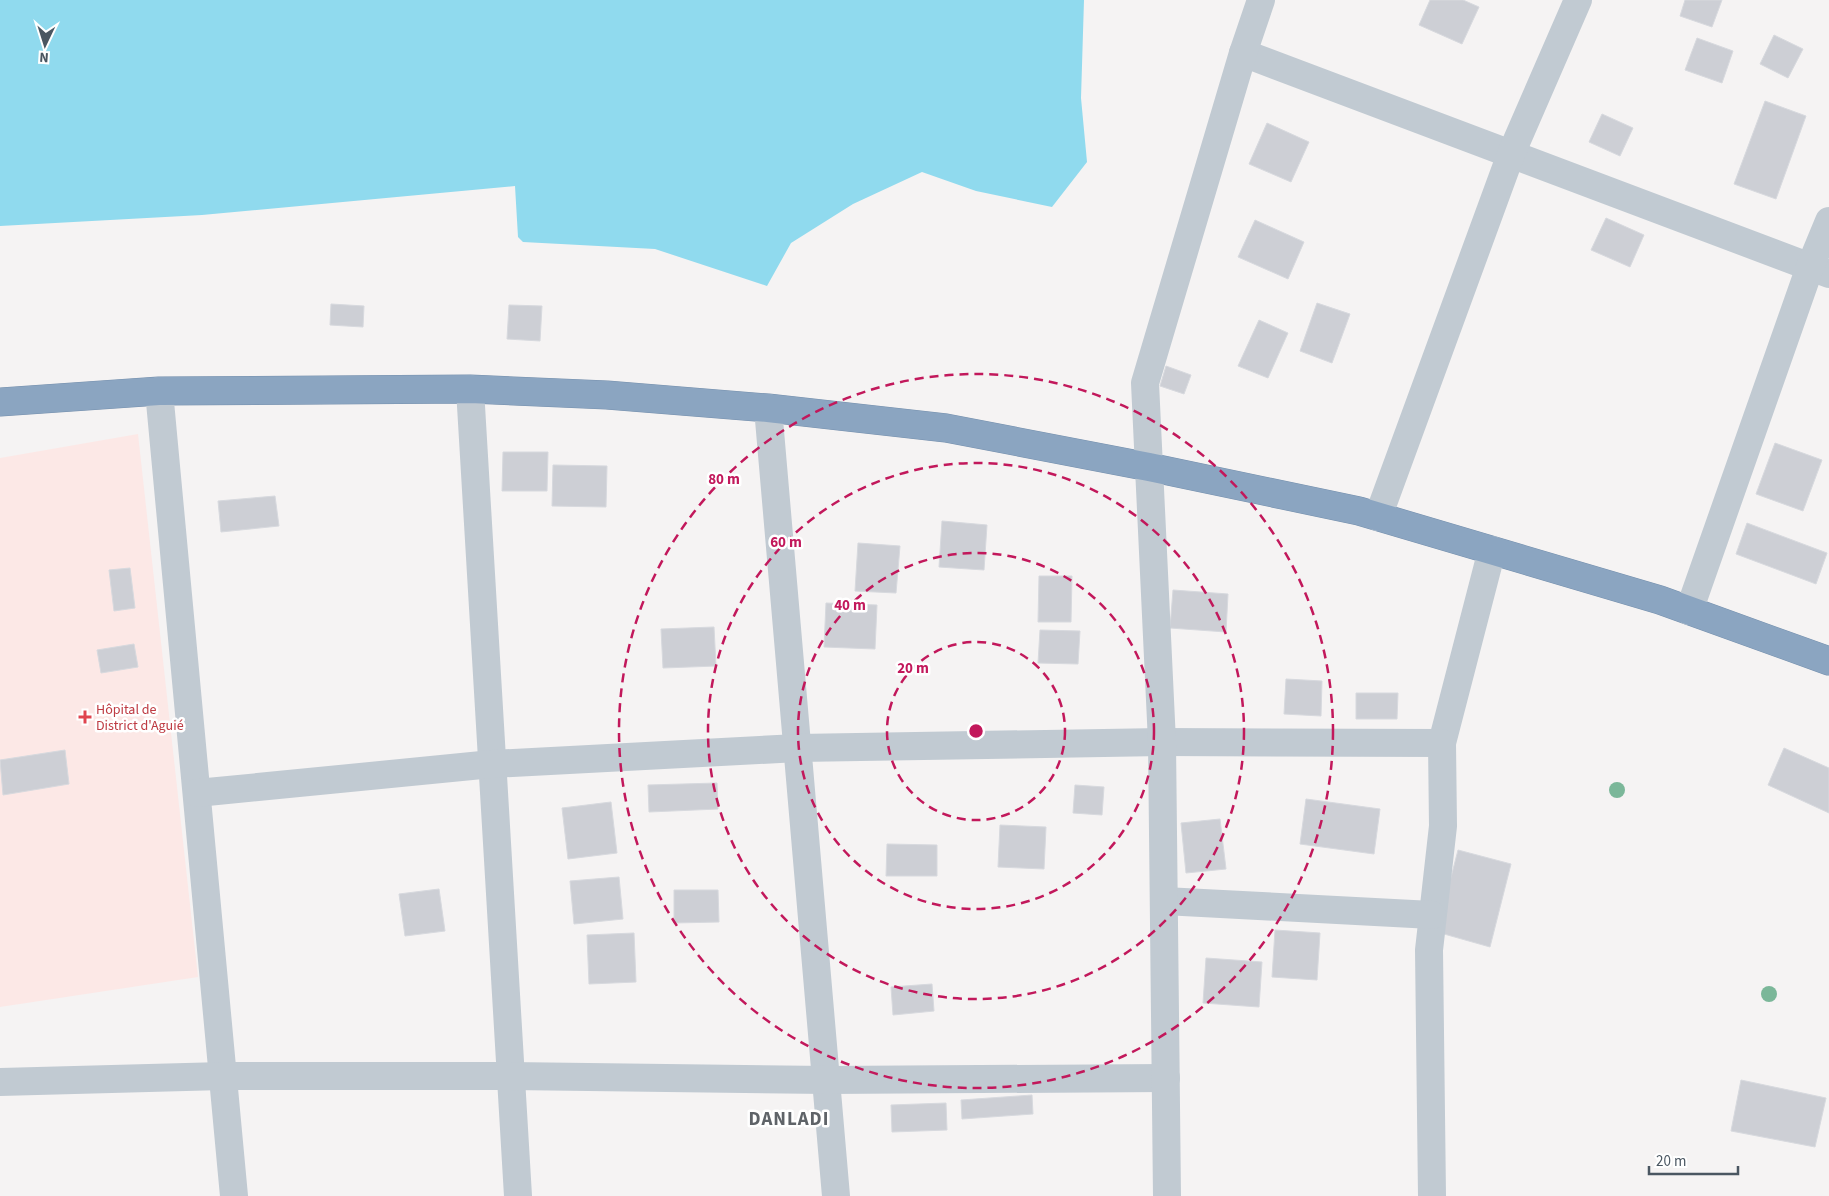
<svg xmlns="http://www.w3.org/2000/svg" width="1829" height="1196" font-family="'Source Sans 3',sans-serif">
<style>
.medical{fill:#fce8e6}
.water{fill:#90daee}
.building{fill:#cdcfd5;stroke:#d7d9de}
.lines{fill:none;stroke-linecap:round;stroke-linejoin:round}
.highway-casing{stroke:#7690ad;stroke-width:29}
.minor{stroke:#c1cad2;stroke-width:28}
.highway{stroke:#8ba5c1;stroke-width:28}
.tree{fill:#7bb799}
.ring{fill:none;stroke:#c2185b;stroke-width:2.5;stroke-dasharray:9 6}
.health-dot{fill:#e0444e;stroke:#fff;stroke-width:2}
.labels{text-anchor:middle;stroke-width:5;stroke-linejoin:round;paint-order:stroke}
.health-label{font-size:14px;fill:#be3a42;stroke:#fff;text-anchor:start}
.district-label{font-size:19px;font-weight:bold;letter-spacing:1px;fill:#5f6368;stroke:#fff}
.centre{fill:#c2185b;stroke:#fff;stroke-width:2.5}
.ring-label{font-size:15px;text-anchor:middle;font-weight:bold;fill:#c2185b;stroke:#fff;stroke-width:5;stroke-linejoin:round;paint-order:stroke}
</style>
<rect width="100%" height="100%" fill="#f5f3f3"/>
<polygon class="medical" points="138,434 198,977 0,1007 0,458"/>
<polygon class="water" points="0,0 1084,0 1081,98 1087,162 1052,207 976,191 922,172 853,204 791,243 767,286 655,249 523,242 518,237 515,186 202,215 0,226"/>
<g class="building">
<polygon points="1430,0 1463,0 1479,7 1462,44 1419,25"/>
<polygon points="1685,0 1722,0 1712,27 1680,16"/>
<polygon points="1774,35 1803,49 1788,78 1760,64"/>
<polygon points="1697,38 1733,51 1722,83 1685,70"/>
<polygon points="1765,101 1806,116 1776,199 1734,184"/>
<polygon points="1602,114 1633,128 1620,156 1589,142"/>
<polygon points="1267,123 1309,142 1291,182 1249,164"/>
<polygon points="1606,218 1644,235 1630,267 1591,250"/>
<polygon points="1255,220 1304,242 1288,279 1238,257"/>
<polygon points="1317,303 1350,314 1332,363 1300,351"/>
<polygon points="331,304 364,306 363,327 330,325"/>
<polygon points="509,305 542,306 540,341 507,339"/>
<polygon points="1259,320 1288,333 1268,378 1238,366"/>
<polygon points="1166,366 1191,375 1184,394 1160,386"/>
<polygon points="1775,443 1822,460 1803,511 1756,494"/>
<polygon points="503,452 548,452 547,491 502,491"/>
<polygon points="553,465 607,466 606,507 552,506"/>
<polygon points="275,496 279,526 221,532 218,501"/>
<polygon points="942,521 987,525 984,570 939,567"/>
<polygon points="1747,523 1827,553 1816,584 1736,554"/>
<polygon points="858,543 900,546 896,593 855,591"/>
<polygon points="130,568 135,608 114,611 109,570"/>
<polygon points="1039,576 1072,576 1071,622 1038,622"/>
<polygon points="1173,590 1228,594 1226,632 1170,628"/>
<polygon points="826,603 877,605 875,649 824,647"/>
<polygon points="714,627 716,666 663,668 661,629"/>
<polygon points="1040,630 1080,631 1078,664 1038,663"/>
<polygon points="134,644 138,667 101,673 97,650"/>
<polygon points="1286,679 1322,681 1321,716 1284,714"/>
<polygon points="1356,693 1398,693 1397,719 1356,719"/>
<polygon points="1784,748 1829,768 1829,813 1768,785"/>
<polygon points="65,750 69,784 3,795 0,760"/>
<polygon points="717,783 718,809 649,812 648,785"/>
<polygon points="1075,785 1104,787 1102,815 1073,813"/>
<polygon points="1306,799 1380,809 1374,854 1300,844"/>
<polygon points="611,802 617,853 568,859 562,808"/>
<polygon points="1220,819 1226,869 1186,873 1181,823"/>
<polygon points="1000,825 1046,827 1044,869 998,867"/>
<polygon points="887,844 937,845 937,876 886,876"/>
<polygon points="1458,850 1511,864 1490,947 1437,932"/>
<polygon points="619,877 623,919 574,924 570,881"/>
<polygon points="439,889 445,931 405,936 399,894"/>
<polygon points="674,890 718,890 719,922 674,923"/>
<polygon points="1275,930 1320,933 1317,980 1272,977"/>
<polygon points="634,933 636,982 589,984 587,935"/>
<polygon points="1206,958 1262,962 1259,1007 1203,1003"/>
<polygon points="932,984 934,1011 893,1015 891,987"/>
<polygon points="1741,1080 1826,1098 1815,1147 1731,1131"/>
<polygon points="1032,1095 1033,1114 962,1119 961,1100"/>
<polygon points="946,1103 947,1130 892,1132 891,1105"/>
</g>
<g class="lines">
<g class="highway-casing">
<polyline id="highway" points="0,402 159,391 470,389 607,395 768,408 946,428 1149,467 1359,511 1660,600 1829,661"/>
</g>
<g class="minor">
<polyline points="1243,53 1829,274"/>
<polyline points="470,389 518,1196"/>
<polyline points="159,391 234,1196"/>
<polyline points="768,408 836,1196"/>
<polyline points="1378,517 1511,154 1578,0"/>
<polyline points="1689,611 1810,267 1829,221"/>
<polyline points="1442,743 1492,550"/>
<polyline points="197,793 492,764 798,748 1162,742 1442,743 1443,826 1429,950 1432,1196"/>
<polyline points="1164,901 1432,915"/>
<polyline points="0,1082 223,1076 510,1076 827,1080 1166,1078"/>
<polyline points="1167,1196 1162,742 1145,383 1243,53 1261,0"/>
</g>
<use href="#highway" class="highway"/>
</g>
<g class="tree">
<circle cx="1617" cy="790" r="8"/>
<circle cx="1769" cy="994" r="8"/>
</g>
<g class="ring">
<circle cx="976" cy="731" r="89"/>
<circle cx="976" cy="731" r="178"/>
<circle cx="976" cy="731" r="268"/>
<circle cx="976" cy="731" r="357"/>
</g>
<path class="health-dot" d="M82.5 709.5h5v5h5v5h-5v5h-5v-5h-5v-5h5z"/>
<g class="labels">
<g class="health-label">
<text x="96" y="714">Hôpital de<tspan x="96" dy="16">District d'Aguié</tspan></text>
</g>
<g class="district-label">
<text x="789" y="1125">DANLADI</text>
</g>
</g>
<circle cx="976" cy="731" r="8" class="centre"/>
<g class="ring-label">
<text x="724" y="484">80 m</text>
<text x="786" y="547">60 m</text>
<text x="850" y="610">40 m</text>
<text x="913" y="673">20 m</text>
</g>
<g transform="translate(45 45) rotate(184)" stroke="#ffffff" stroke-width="4" paint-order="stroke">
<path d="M0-4L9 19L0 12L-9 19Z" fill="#4a5661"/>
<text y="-8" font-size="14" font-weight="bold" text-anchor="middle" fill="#4a5661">N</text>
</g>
<path d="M1649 1166v8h89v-8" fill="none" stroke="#4a5661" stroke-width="2.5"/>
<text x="1656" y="1166" font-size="15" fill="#4a5661" stroke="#ffffff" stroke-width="4" paint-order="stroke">20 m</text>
</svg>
